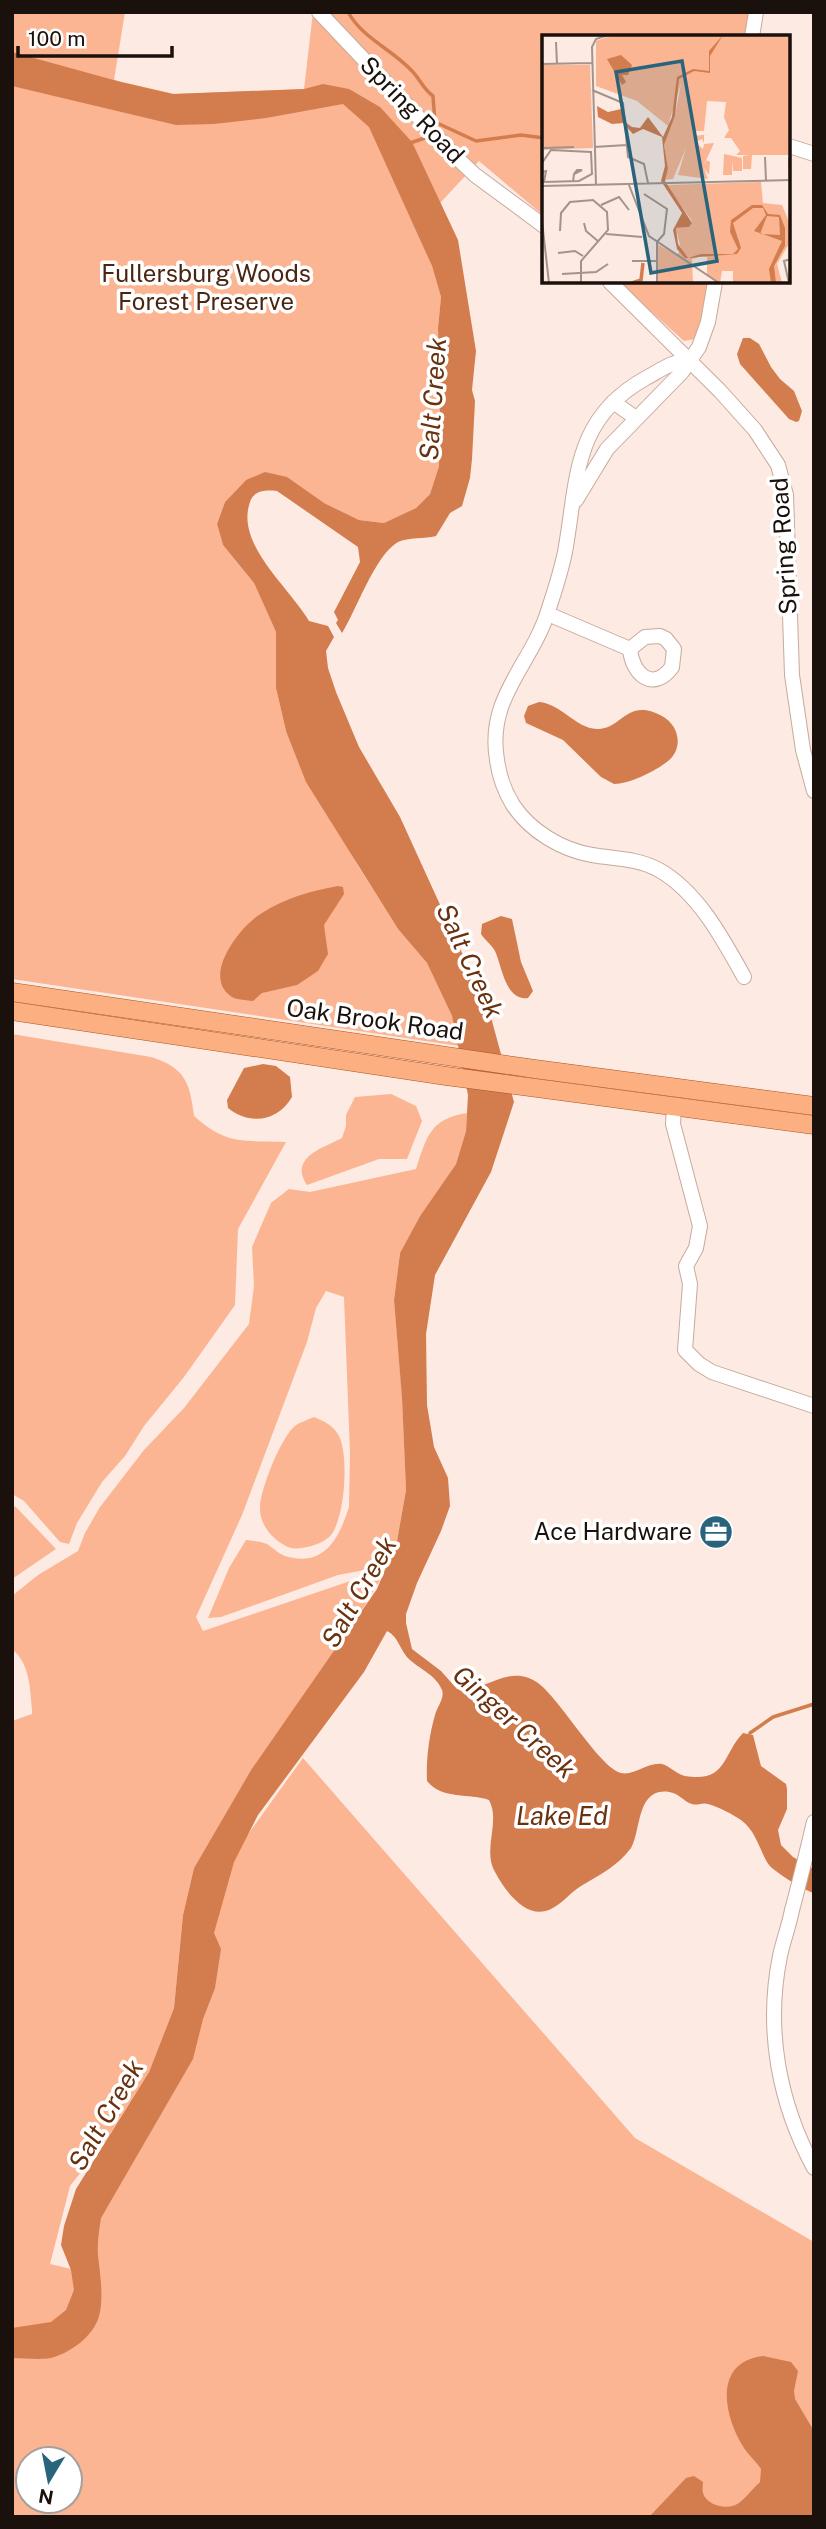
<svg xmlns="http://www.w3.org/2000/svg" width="826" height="2529" font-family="'Public Sans',sans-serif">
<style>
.green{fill:#fbb592;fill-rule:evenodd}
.water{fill:#d37c4d}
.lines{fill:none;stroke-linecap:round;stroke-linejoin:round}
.stream{stroke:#d37c4d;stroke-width:3.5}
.minor-casing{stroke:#c7aa9c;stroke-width:16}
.major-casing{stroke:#ac5520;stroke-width:19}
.minor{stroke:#fff;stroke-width:14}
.major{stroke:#fcaf80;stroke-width:18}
.labels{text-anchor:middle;stroke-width:7;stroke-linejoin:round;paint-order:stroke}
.street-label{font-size:24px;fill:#1b110c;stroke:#fff}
.park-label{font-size:24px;fill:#492512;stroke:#fff}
.poi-label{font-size:24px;fill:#1b110c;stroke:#fff;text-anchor:end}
.water-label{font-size:26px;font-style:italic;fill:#6a310e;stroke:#fff}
.inset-river{fill:none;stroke:#d37c4d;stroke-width:3.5}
.inset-road{fill:none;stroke:#a3938c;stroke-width:2}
.view{fill:#29647c;fill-opacity:0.15;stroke:#29647c;stroke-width:3.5}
.inset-edge{fill:none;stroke:#1b110c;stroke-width:3.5}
</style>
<rect width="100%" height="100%" fill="#fdeae2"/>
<g class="green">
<polygon points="12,12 125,12 114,80 174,94 304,89 313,12 750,12 746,37 544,37 544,216 479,161 416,229 432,266 441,297 438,328 440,398 439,466 430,494 416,508 384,523 359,520 324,503 246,480 225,502 217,524 223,545 254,583 276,632 276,688 286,731 357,864 398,929 427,963 452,1016 459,1046 12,979"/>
<polygon points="618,282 710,282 704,325 695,339 684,341"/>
<path d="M12,1034L151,1057C185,1068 190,1082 194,1116C227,1146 244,1140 286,1142L238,1229L235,1305L184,1377L144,1426L125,1456L102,1482L77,1523L69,1544L60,1542L24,1501L12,1494Z"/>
<path d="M391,1094L416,1106L422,1121L407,1159H379L307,1185C289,1157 323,1148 342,1138L346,1126V1115L355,1097Z"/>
<path d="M467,1113L466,1131L456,1164L420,1216L400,1253L394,1300L402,1395L406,1490L397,1541L386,1566L338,1575L221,1617L208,1618L229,1568L246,1540C253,1541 261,1541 267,1544C273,1548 279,1554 285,1556C325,1568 339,1538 349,1507L350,1453L344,1297L326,1291L316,1308L307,1342L242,1515L196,1617L203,1631L368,1575L380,1580L352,1627L251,1770L194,1868L183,1915L174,2008L149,2072L104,2143L70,2186L50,2264L96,2275L94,2214L211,1926L231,1858L303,1758L635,2138L814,2242V2517H12V1721L32,1714V1710C30,1688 30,1664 12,1649V1596L38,1575L78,1551L85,1533L100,1507L144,1450L184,1408L249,1324L254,1286L252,1247L271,1203L289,1189L310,1192L416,1169C427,1136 430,1119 467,1113ZM28,2459H70V2501H28Z"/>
<path d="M314,1417C325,1422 333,1425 339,1436C349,1456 345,1517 331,1535C326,1541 314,1546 307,1547C303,1548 296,1549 291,1548C275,1543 260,1526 260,1509C259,1492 281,1437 295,1426C300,1422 308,1420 314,1417Z"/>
<polygon points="15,1506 56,1549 12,1579 12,1509"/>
</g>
<g class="water">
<path d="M12,52L121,82L173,94L304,89L323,84L349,89L380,107L412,142L458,240L476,351L472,390L475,401L472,459L470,478L462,506L450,513L436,536C425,539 408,537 398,542C375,555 356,611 342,633L336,623L338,620L334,612L360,562L358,547L277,491C266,490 254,490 250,502C235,544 289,587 309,621L328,626L334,637L326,651L328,668L336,692L359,747L400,817L468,966L492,1021L514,1102L491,1172L435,1275L426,1334L427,1405L434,1447L448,1478L450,1506L441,1531L417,1583L406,1614V1623L412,1649L441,1671L457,1689C481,1696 509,1661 538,1683C560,1699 600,1768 621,1773C635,1776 647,1762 662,1764C670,1766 676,1774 685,1776C727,1783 722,1755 743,1733L753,1735L761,1766L786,1784L787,1789V1809L778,1830L781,1845L793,1857L814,1869V1893C805,1891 775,1872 769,1865C759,1850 757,1832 741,1820C732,1814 719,1807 708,1804C702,1802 698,1806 692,1804C684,1802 679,1793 669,1792C636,1787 641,1832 631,1848C618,1866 599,1875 581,1886C571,1892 563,1903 551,1909C527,1921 505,1891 495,1872C482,1849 501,1822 489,1800C470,1793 442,1800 427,1781C426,1759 429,1736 435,1715C437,1707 445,1698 442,1690C436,1675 421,1670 410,1660C400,1651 399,1637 387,1631L364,1672L258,1815L234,1862L214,1933L221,1949L215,1988L203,2019L193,2059L101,2218C99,2230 97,2244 98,2256C100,2273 104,2299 99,2316C94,2336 70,2353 51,2358C39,2360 24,2358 12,2358V2328L51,2322L66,2310L74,2290L71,2270L61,2245L64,2226L76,2189L149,2072L174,2008L183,1915L194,1868L251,1770L377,1589L397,1541L406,1490L402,1398L394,1300L400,1253L420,1216L456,1164L466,1131L468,1095L452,1016L427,963L398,929L306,782L286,731L276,688V632L254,583L223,545L217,524L225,502L246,480L265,472L287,477L324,503L359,520L384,523L416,508L430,494L439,466L440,398L438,328L441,297L432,266L369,127L343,104L266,118L214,124L176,125L12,86Z"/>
<polygon points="743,338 750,338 759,344 771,367 780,379 794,391 802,411 799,421 796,422 789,419 740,364 737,354"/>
<path d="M539,702C562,704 575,728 597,729C622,730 626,697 662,716C679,725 684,748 668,761C656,771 629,784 614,784L601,777L563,740L526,723L524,716L528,706Z"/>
<path d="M338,886L343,887L344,894L324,925L328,954L318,971L297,985L262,993L253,1001C247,1000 237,1000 232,997C200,977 241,925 262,913C285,898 311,891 338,886Z"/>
<path d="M501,916L512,919L521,962L533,991L528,998C505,1001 502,966 495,951C491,944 485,940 481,934L482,924Z"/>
<path d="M263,1064L276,1066L290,1077L292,1097C278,1121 250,1126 228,1108L227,1100L244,1068Z"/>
<path d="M763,2356L791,2362L798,2371L794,2391L795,2399L814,2431V2517H649L686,2478L694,2476L703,2482C703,2485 702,2490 703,2493C707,2507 730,2510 739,2503C747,2497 753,2488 760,2482L761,2469C756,2461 749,2456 744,2448C723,2415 713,2362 763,2356Z"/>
</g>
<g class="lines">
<g class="stream">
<path d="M348,12C363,39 392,49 412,71C420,79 423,89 433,96L435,123"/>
<polyline points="435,122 476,141 521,135 544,138"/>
<polyline points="410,143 428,137"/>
<polyline points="750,1733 773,1717 814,1704"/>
</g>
<g class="minor-casing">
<g id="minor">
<polyline points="319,12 456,157 475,175 544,226"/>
<polyline points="752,37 756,12"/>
<polyline points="789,146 814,154"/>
<polyline points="610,282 720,391 755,430 778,465 786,495 792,675 803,750 814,791"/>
<path d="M689,360C672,361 661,370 646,378C572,419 578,480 565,552C561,571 555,590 549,608C533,664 486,696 497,760C499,775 505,792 513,805C530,831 562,850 592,855C615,859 637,858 659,870C698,892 723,939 744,977"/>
<polyline points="613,402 636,418"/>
<polyline points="576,500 607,449 682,372 699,347 708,322 715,282"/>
<polyline points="548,614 630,649"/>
<path d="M660,636L666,639L674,649L672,667C653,693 632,674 630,649L645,637Z"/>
<polyline points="674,1107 673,1124 700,1226 696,1248 686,1266 690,1284 685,1350 699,1364 712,1372 814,1406"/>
<path d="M814,1822C807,1851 800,1881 792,1910C789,1926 783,1941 780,1956C765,2030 779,2103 814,2168"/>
</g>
</g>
<g class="major-casing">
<g id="major">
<polyline points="12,992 535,1069 814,1106"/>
<polyline points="12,1011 446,1076 814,1125"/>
</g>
</g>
<use href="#minor" class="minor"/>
<use href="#major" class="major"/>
</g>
<defs>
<g id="office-disc" transform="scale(1.75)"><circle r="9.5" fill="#29647c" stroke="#fff"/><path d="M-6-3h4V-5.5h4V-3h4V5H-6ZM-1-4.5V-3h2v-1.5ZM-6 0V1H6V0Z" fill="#fff"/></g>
</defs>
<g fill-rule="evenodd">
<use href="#office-disc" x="716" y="1532"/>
</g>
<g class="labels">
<g class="street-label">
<text transform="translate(412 110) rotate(46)" y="8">Spring Road</text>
<text transform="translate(784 546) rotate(-94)" y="8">Spring Road</text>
<text transform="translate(375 1020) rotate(8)" y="8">Oak Brook Road</text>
</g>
<g class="park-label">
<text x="206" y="282">Fullersburg Woods<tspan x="206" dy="28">Forest Preserve</tspan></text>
</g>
<g class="poi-label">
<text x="692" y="1540">Ace Hardware</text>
</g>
<g class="water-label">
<text transform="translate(433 399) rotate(-86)" y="9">Salt Creek</text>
<text transform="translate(470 961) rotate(65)" y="9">Salt Creek</text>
<text transform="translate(359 1592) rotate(-60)" y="9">Salt Creek</text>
<text transform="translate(514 1722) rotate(42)" y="9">Ginger Creek</text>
<text x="562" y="1825">Lake Ed</text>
<text transform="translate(106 2115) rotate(-60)" y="9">Salt Creek</text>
</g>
</g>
<g transform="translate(542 35)">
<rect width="248" height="248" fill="#fdeae2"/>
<path d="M248,0V120H210L209,134H201V121L208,120H194L198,116L189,103H182L187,95L182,82L184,67L165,66L162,96H153L151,101L170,99L162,100V108L160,104L153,107L161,114L162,109L172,108L162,130L165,125L168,127L167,140L162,133L166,144L136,140L144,113L131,144L122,145L126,132L122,110L133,81L139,48L126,91L95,66L54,51V6L68,1ZM0,30H48L51,113L0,115ZM182,119L200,123V136H191L190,125V140H181ZM219,147L221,168L240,170L248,189V207L235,229L240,248L191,247V236H180L178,248L165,240V222L160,221L150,224L151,248H116L115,209L135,220L139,214L134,193L147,192L150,186L124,150Z" fill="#fbb592"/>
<path d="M181,0L168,21V38L152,36L137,44L133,81L122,110L126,133L123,146L150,188L147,192L134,193L136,209L146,223L159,219H191L196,214L188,197L189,185L210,170H220L226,179L238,180L243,193V211L232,231L234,248H229L227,234L240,206L212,196L224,180L221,173H211L191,188L199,213L195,219L143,223L135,214L131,195L140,178L119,146L123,131L120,102L101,94L91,99L81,88L70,89L56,82L55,71L66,77L79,74L83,87L90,92L98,93L106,82L121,102L130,82L135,42L151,34L167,36V16ZM225,181L237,182L238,200L218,199ZM79,20L90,30L86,40H80L84,47L80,50L65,24Z" fill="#d37c4d" fill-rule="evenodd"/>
<path class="inset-river" d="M90,248L99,245L101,228"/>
<path class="inset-road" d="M14,7L15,29M0,29L50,28M50,55L81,68L86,122L102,129L106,148M52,112L85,110M2,113L32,112M223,122L224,146M247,123L248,145M0,128L9,115L49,117L50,139L37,146L2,147L4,136L0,137M31,147L32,139L40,135H35L32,139M54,150L50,12L54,4L66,0M87,150L107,201L177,248M0,151L249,145M102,159L125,174L122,199L115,207M59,170L77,162L87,175M0,186L7,248M42,188L44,196L57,207M18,196L19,178L28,167L51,165L65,177L66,195L39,226V248M64,199L100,202M16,218L33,216L41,221M0,224L1,248M90,226H115M20,239L54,237L66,229M115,248V207M247,248L242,226L249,224"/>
<path class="view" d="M140,26L175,226L109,238L74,37Z"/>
<rect width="248" height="248" class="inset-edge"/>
</g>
<rect width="826" height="2529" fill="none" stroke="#1b110c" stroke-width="28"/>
<g transform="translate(49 2480) rotate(190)"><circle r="33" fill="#ffffff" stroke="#a4a09e" stroke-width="2"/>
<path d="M0-5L12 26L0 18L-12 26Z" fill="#29647c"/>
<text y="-10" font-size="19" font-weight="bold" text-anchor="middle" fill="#1b110c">N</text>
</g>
<path d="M18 46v10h154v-10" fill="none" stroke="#1b110c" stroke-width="3.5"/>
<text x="28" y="46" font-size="21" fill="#1b110c" stroke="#ffffff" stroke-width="5" paint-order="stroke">100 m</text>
</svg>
